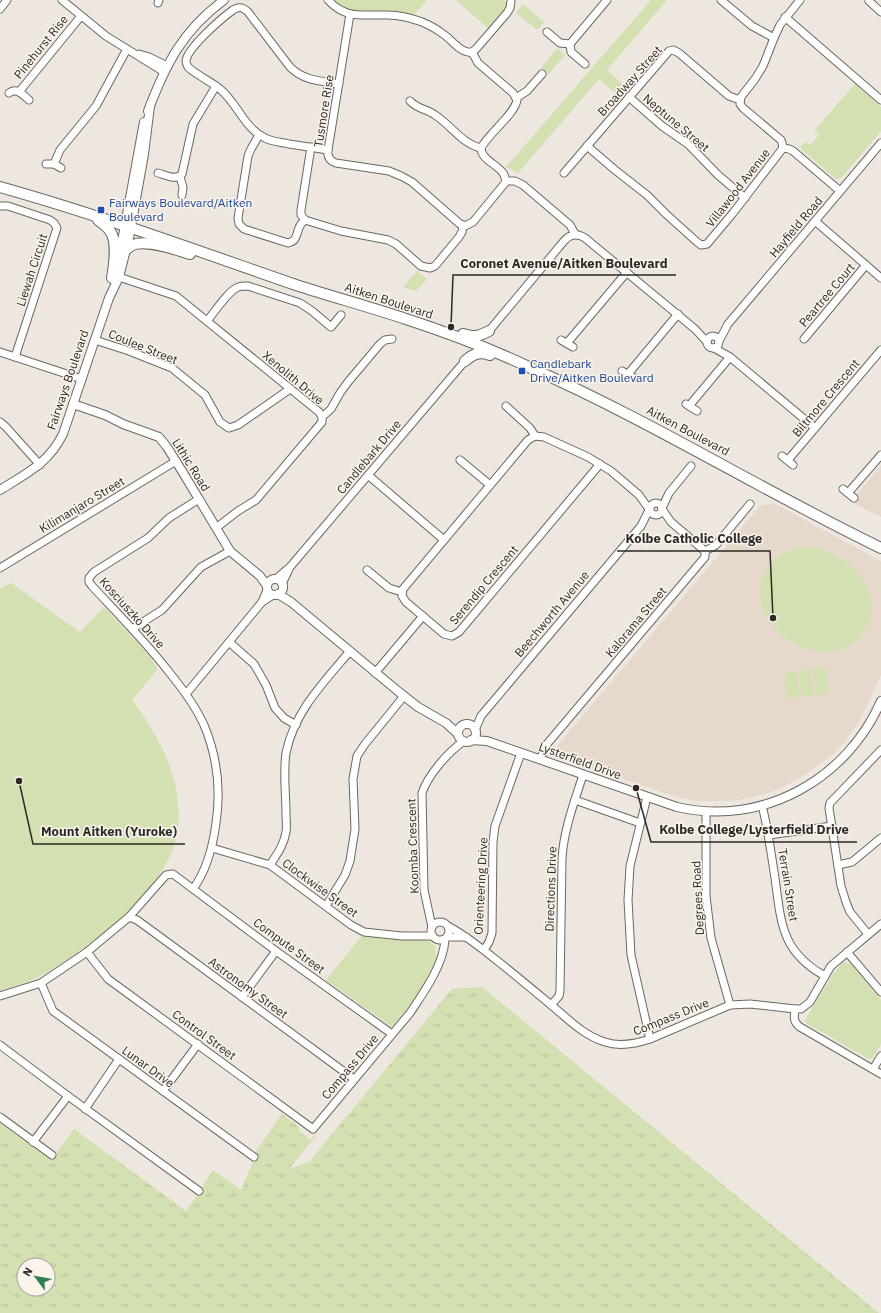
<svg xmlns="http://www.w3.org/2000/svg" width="881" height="1313" font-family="'IBM Plex Sans',sans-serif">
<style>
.built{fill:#e6d9cb}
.grass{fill:url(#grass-tufts);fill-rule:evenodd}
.park{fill:#d3e0b1}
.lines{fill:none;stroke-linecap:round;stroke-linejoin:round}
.minor-casing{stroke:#6e6761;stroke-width:9}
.tertiary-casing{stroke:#6e6761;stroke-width:10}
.secondary-casing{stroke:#6e6761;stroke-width:12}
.minor{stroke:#fff;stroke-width:7}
.tertiary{stroke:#fff;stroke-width:8}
.secondary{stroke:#fff;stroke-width:10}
.transit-dot{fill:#1a4fb4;stroke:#fbf4ec;stroke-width:1.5}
.labels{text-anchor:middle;stroke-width:3;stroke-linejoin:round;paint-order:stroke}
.street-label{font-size:12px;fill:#2c2926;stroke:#fbf4ec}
.transit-label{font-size:12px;fill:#164399;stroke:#fbf4ec;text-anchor:start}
.leader{fill:none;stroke:#2c2926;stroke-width:1.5}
.callout-dot{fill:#2c2926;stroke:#fbf4ec;stroke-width:1.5}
.callout-label{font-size:13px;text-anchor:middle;font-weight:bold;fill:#2c2926;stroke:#fbf4ec;stroke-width:3;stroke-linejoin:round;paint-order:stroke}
</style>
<defs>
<pattern id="grass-tufts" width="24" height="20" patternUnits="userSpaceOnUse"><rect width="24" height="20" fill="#d3e0b1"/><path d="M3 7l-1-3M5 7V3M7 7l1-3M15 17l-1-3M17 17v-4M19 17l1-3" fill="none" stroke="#b5c098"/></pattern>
</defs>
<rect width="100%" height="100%" fill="#eee7df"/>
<g class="built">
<polygon points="881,465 881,517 851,502"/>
<polygon points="773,503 881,561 881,675 859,722 843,744 832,755 808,773 784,787 768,793 753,797 739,800 725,801 696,801 673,796 554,755 553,751 760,506"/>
</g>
<path class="grass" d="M482,987L879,1313H0V1134L45,1168L74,1129L186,1211L204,1186L203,1185L213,1170L241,1190L257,1152L256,1151L282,1114L299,1127V1131L310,1140L320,1131L289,1169L309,1162L452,989ZM24,1265H48V1289H24Z"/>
<g class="park">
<polygon points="332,0 427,0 413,16 359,13 342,7"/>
<polygon points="456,0 503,0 506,2 507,7 489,29"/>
<polygon points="651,0 667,0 607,70 628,89 621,98 599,79 518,173 506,167"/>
<polygon points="523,4 544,22 537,30 516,13"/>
<polygon points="557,48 565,55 547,76 540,69"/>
<polygon points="855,84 881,107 881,131 841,178 836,179 800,148 805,142 810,145 819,135 814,131"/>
<polygon points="417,271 427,279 416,291 403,287"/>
<path d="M805,547C841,549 881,581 869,621C866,631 858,640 848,646C802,671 733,608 771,564C780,553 792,548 805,547Z"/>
<path d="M11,583L80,632L104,607L148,654L158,669L132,700C166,744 196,808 167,862C154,887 133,908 112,926C90,944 67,961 42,975C29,982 14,986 0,991V589Z"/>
<polygon points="826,667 829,693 816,695 813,669"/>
<polygon points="811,670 814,695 801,697 798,671"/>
<polygon points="797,671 800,697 787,698 784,673"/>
<polygon points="362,936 427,940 435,946 436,959 418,995 392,1027 326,980"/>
<polygon points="843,962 850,963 881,1000 881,1044 873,1058 869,1059 806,1023 805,1020 833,974"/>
<polygon points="0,1123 51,1160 45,1168 0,1134"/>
</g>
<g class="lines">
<g class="minor-casing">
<g id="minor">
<polyline points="62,0 106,36 164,72"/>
<path d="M328,0C346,20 364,14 388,15C400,15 411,18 422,22C429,25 437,29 443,34C451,39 459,51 468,52C472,53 474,51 476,49L507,13L510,8L511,1"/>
<polyline points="721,0 752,26 774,38"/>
<polyline points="869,1 881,12"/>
<polyline points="158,3 159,0"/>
<polyline points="0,9 7,0"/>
<path d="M350,14L328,150C327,157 330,161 336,163L389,171L401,176L412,182L460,224L465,226L473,222L505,183C509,167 481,163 481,148C488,134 515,114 517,100L513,93L478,63L472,52"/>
<polyline points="785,17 881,100"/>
<polyline points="547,32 560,43 570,44"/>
<polyline points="139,54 149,57 167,66"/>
<polyline points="585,64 571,52 570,44 607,0"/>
<polyline points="19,92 81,16"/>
<path d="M9,93C17,87 23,95 29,100"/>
<polyline points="629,97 662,126 688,144 718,175 745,198"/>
<polyline points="516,98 527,91 542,74"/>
<path d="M410,101C417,109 427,109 435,115C451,125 462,144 481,148"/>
<path d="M259,135L251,149L248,156L238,218L239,224L244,229L288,243C297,241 296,235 299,228C300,224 303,222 305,220"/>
<polyline points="587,146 615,170 647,195 666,214 697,242 701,245 707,244 733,213 783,148 782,143 781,140 743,108 740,104 741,97 755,79 763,66 774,38 780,25 800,0"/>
<polyline points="311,147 301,210 301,215 305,220 341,231 388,240 396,244 421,266 430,268 435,266 459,237 462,232 463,225"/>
<polyline points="783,148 789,149 793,151 840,191"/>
<path d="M328,150C315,148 302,146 289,144C281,142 273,142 265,138C244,128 238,104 220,89C213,83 192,72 188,67C187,65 186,63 186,61C187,48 222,18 233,10C239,6 243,7 248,12L290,67C304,81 321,81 339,84"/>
<polyline points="46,164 54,164 61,168"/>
<polyline points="54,164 60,150 96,106 127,49"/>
<path d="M158,173C166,175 176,181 182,174L193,124L216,86"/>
<polyline points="564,173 669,51 673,50 679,53 729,96 740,100"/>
<polyline points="180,177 183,187 182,195"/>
<polyline points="506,181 515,181 523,185 570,225 575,234"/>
<polyline points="0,206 8,206 50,220 54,223 57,228 15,357"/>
<polyline points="815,221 881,278"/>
<polyline points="119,277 176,296 319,412 322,417 322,422 256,500 238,511 216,528"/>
<path d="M207,321C215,312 227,292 238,287C241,286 244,286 248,286L300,303L312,311L331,327L341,315"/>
<path d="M489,331L564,241C570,234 577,233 585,238L695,329L707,342"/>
<circle cx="713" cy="342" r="6"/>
<polyline points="804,339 866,265"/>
<polyline points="95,340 129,351 172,368 205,395 220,422 229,428 238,425 290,389"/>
<polyline points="561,340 573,347"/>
<polyline points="719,341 728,324 881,143"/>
<polyline points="567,343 627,272"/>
<polyline points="714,348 730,357 815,428"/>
<polyline points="0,352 82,379"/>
<polyline points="622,371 634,378"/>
<polyline points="628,374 678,314"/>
<polyline points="686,404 697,411"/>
<polyline points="506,406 530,428 535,436"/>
<polyline points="689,406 730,357"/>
<polyline points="322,417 331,409 340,393 348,382 380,344 385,340 392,339"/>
<polyline points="0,422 6,427 40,465"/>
<polyline points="535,436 528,440 403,589 402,596 406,602 444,634 452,636 459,632 600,464"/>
<polyline points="535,436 544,437 588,457 611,471 639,495 649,509"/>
<polyline points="782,456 793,465"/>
<polyline points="460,460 490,485"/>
<polyline points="788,460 881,350"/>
<polyline points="368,475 444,540"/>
<polyline points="843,489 854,498"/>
<polyline points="848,493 881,455"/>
<circle cx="656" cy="509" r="6"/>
<polyline points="662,508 669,493 691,466"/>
<polyline points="705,551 716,545 750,504"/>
<polyline points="0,568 176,461"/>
<polyline points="367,570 389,588 402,592"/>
<polyline points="276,579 290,567 465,361"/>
<polyline points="282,584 289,569"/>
<polyline points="262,602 273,595"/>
<polyline points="132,629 162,610 201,567 230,551"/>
<polyline points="229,642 254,664 266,685 275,708 284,718 296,725"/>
<polyline points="375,673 423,616"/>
<polyline points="186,694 262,602 267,590"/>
<polyline points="475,730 481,716 641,526 649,510"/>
<polyline points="540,759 547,744 705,557 705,551 671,522 662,509"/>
<polyline points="647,797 630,866 628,900 631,955 650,1039"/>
<polyline points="575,800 640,823"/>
<path d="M762,805C768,829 771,853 775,878C781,922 781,952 825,976"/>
<polyline points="706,811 706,896 711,938 730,1005"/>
<polyline points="769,835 832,826"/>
<polyline points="212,848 270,865 351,925 364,932 402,936 433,936"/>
<path d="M270,865C277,854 284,845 286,832C287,827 286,820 286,814C286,794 283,773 286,753C294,712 324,682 350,651"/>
<polyline points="838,865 852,862 881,838"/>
<path d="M193,889C207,870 213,846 216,823C221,790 217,756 204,725C195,705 182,688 169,672C145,641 118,614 92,586L89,582V578L94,572L148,538L169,518L199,499"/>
<polyline points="326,906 345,875 350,861 355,829 353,779 357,756 365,744 404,696"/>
<polyline points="129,917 137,920 354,1079"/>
<circle cx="440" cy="931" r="9"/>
<path d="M448,926C465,935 480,947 495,959C514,974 532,989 550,1004C567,1018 584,1036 605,1042C620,1047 635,1044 650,1039L730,1005L750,1004L795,1009H801L810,1002L831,966L881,924"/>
<path d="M432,927L424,890L422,793C428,775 448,752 464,741"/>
<polyline points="868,934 850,912 846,902 841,886 829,808 830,803 881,750"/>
<polyline points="447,937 466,937"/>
<polyline points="484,950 489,942 492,933 493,842 495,826 521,753"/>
<path d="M87,952L108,979L313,1129L410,1013C424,992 444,964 445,939"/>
<polyline points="847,952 881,992"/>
<polyline points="41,983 53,1011 254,1157"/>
<polyline points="0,996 41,983 87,952 129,917 166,875 173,874 276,951 392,1034"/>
<polyline points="242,997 276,951"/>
<path d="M551,1005L559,996L560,991L562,858C564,829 574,803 583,775"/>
<path d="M795,1009C794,1017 793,1022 800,1027L881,1074"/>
<polyline points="0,1045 68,1096 199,1191"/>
<polyline points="873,1069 881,1056"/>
<polyline points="163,1091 198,1044"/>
<polyline points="85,1109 119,1059"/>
<polyline points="0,1117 52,1155"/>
<polyline points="33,1142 68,1096"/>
</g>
</g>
<g class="tertiary-casing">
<g id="tertiary">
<path d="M148,111C166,64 182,31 224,0"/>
<polyline points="118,258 123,236 144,122"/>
<polyline points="73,404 105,415 123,424 159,437 167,447 182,471 230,551 260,576 267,586"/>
<path d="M0,490C27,473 48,464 63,434L109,298L119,277L129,238L144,154L150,106"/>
<circle cx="275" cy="587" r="8"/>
<polyline points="278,594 291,602 399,692 418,707 446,723 458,734"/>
<circle cx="467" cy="733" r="9"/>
<path d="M471,740L487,741L677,807C763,827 847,779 881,701"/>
</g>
</g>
<g class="secondary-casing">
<g id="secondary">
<path d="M0,187C100,215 198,251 296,285C333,297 370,307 406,319C449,333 491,349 531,368C651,421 763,491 881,548"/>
<path d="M98,220C102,223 107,226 110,231C118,242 114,265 112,278"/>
<path d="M127,249C138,235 176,250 190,254"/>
<path d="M463,334C474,338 479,336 489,331"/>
<path d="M465,361C473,354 479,351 490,355"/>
</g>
</g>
<use href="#minor" class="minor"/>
<use href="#tertiary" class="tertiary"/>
<use href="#secondary" class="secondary"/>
</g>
<g class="transit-dot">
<rect x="97" y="206" width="8" height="8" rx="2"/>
<rect x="518" y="367" width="8" height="8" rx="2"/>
</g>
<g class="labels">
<g class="street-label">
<text transform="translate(41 47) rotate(-51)" y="4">Pinehurst Rise</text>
<text transform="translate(630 81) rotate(-48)" y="4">Broadway Street</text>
<text transform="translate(324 111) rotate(-81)" y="4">Tusmore Rise</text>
<text transform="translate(676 123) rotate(40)" y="4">Neptune Street</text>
<text transform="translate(738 188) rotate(-52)" y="4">Villawood Avenue</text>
<text transform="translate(796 227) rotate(-50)" y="4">Hayfield Road</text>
<text transform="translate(32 270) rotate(-72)" y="4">Liewah Circuit</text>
<text transform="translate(827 295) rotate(-50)" y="4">Peartree Court</text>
<text transform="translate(389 301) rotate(18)" y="4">Aitken Boulevard</text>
<text transform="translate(143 347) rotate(22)" y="4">Coulee Street</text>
<text transform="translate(293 378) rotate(40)" y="4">Xenolith Drive</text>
<text transform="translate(68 380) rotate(-71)" y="4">Fairways Boulevard</text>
<text transform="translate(826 398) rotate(-50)" y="4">Biltmore Crescent</text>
<text transform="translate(688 431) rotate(28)" y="4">Aitken Boulevard</text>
<text transform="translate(369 457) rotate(-50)" y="4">Candlebark Drive</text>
<text transform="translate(191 465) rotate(58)" y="4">Lithic Road</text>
<text transform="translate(82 505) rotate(-31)" y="4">Kilimanjaro Street</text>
<text transform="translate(484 585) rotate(-50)" y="4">Serendip Crescent</text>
<text transform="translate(132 613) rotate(48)" y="4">Kosciuszko Drive</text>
<text transform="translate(552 614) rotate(-50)" y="4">Beechworth Avenue</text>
<text transform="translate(636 622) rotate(-50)" y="4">Kalorama Street</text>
<text transform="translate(580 761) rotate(20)" y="4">Lysterfield Drive</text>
<text transform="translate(413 846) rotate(-92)" y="4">Koomba Crescent</text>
<text transform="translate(788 885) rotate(81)" y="4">Terrain Street</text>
<text transform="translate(481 886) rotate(-87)" y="4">Orienteering Drive</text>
<text transform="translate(320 888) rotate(36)" y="4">Clockwise Street</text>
<text transform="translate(551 889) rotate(-88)" y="4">Directions Drive</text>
<text transform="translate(698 898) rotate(-93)" y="4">Degrees Road</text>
<text transform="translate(289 946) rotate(36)" y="4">Compute Street</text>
<text transform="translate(248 988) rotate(36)" y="4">Astronomy Street</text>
<text transform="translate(671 1017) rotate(-22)" y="4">Compass Drive</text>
<text transform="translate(204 1035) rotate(36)" y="4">Control Street</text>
<text transform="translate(148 1067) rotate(36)" y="4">Lunar Drive</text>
<text transform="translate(350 1067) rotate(-50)" y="4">Compass Drive</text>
</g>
<g class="transit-label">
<text x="109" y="207">Fairways Boulevard/Aitken<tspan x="109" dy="14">Boulevard</tspan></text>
<text x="530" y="368">Candlebark<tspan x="530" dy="14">Drive/Aitken Boulevard</tspan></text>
</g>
</g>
<path class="leader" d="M451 327L453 275H676M773 618L770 551H617M636 788L651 842H857M19 781L33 844H185"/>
<g class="callout-dot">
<circle cx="451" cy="327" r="4"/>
<circle cx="773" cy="618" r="4"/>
<circle cx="636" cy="788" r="4"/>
<circle cx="19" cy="781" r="4"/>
</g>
<g class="callout-label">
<text x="564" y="268">Coronet Avenue/Aitken Boulevard</text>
<text x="694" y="543">Kolbe Catholic College</text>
<text x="754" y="834">Kolbe College/Lysterfield Drive</text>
<text x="109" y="836">Mount Aitken (Yuroke)</text>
</g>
<g transform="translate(36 1277) rotate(302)"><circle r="19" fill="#fbf4ec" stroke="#a8a39d"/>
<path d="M0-3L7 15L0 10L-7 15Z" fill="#2f8153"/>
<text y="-6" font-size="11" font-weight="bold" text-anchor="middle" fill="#2c2926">N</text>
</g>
</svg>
